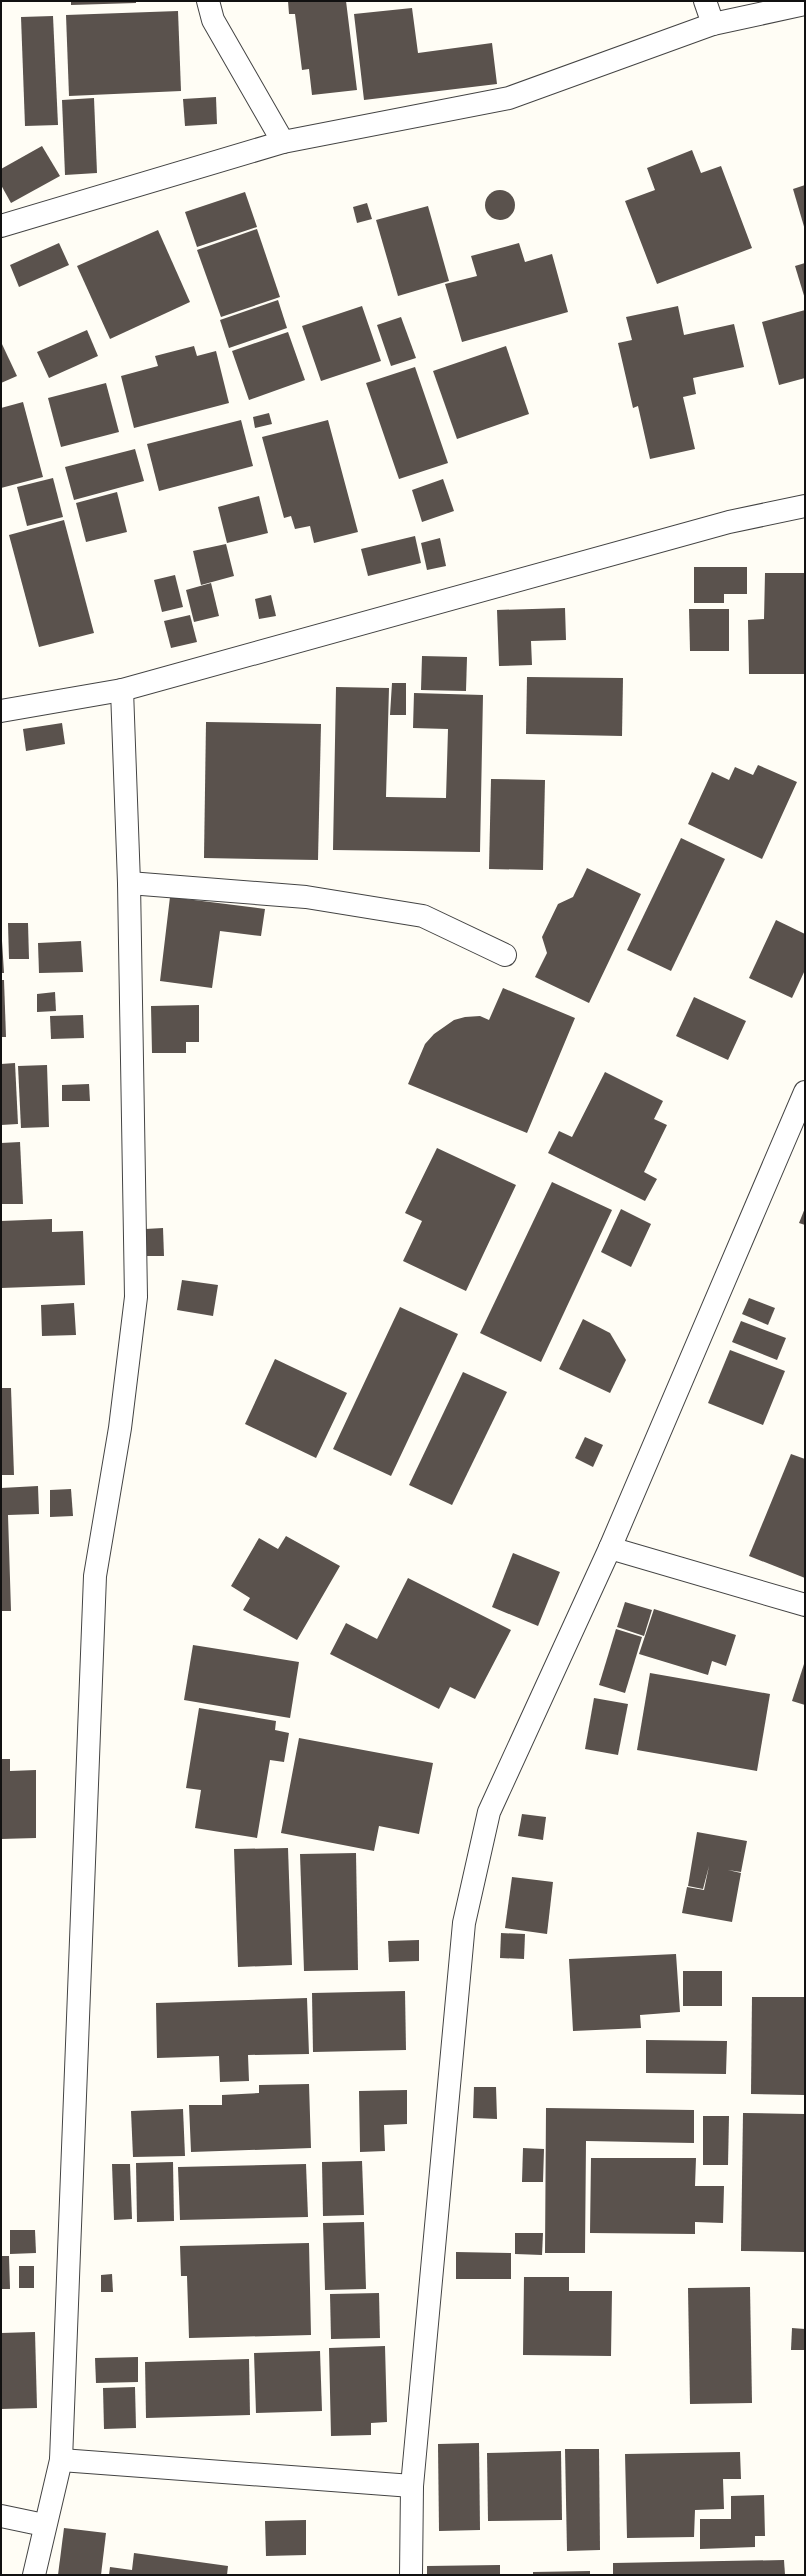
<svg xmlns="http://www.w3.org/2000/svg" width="806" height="2576" font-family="Lora,serif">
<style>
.building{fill:#5a524d}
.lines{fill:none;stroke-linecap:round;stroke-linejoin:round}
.minor-casing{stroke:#444;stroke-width:24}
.minor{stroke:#fff;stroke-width:22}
</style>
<rect width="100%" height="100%" fill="#fffdf5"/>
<g class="building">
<polygon points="71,1 136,1 136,3 71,5"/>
<polygon points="288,1 346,1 357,90 312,95 309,69 302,70 295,14 289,14"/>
<polygon points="412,8 418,53 492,43 497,84 364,100 354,14"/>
<polygon points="178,11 181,91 69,96 66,15"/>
<polygon points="53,16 58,125 25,126 21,17"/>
<polygon points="216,97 217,124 185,126 183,99"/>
<polygon points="94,98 97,173 65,175 62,100"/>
<polygon points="42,146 60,176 11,203 1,185 1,169"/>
<polygon points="692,150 701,173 721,166 752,248 657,284 625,201 655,190 647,168"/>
<polygon points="805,185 805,230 793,189"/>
<circle cx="500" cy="205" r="15"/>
<polygon points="245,192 257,227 197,247 185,212"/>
<polygon points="367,203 372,219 357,223 353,207"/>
<polygon points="428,206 449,281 398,296 376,220"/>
<polygon points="257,229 280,297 221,317 197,250"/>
<polygon points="158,230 190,302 110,339 77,266"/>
<polygon points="59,243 69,265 19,287 10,265"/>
<polygon points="519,243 525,262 552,254 568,312 462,342 445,284 477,276 471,256"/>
<polygon points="805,263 805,299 795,266"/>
<polygon points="278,300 287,328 229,348 220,320"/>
<polygon points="362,306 381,361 321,381 302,326"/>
<polygon points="678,306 684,335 734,324 744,367 693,378 696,394 683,397 695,449 650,459 638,406 633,408 618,343 632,340 626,317"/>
<polygon points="805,310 805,378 779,385 762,322"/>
<polygon points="401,317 416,358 391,366 377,325"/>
<polygon points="87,330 98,356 49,378 37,352"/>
<polygon points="288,332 305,380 249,400 232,351"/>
<polygon points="1,342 17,376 1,383"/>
<polygon points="194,346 197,356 216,351 229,403 134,428 121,376 158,366 155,356"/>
<polygon points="506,346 529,414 457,439 433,371"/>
<polygon points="415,367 448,463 399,479 366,383"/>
<polygon points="106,383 119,432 61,447 48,398"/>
<polygon points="23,402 43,477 1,488 1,408"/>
<polygon points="269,413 272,424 255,428 253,417"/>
<polygon points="241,420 253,466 159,491 147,444"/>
<polygon points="328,420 358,532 314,543 310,526 295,529 291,516 284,518 262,437"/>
<polygon points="135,449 144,481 74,500 65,467"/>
<polygon points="53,478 63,517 27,526 17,487"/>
<polygon points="443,479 454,511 422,522 412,490"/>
<polygon points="117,492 127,532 86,542 76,503"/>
<polygon points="259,496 268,533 227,543 218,507"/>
<polygon points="64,520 94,633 39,647 9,535"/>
<polygon points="415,536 421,563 368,576 361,549"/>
<polygon points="440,538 446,566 427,570 421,543"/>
<polygon points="226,544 234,576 201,585 193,551"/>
<polygon points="694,567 747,567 747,594 724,594 724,603 694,603"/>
<polygon points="765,573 805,573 805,674 749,674 748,620 764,619"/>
<polygon points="175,575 183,607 162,612 154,580"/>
<polygon points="211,583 219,616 194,622 186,590"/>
<polygon points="271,595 276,616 259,619 255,599"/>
<polygon points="565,608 566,640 531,641 532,665 499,666 497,610"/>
<polygon points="689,609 729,609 729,651 690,651"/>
<polygon points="190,615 197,642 171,648 164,621"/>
<polygon points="422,656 467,657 466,691 421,690"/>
<polygon points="527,677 623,678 622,736 526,734"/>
<polygon points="392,683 406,683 406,715 390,715"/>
<polygon points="336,687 389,688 386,797 446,798 448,729 413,728 414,693 483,695 480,852 333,850"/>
<polygon points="206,722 321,724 318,860 204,858"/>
<polygon points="62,723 65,744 26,751 23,729"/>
<polygon points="758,765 797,782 762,859 688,824 712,772 729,780 735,767 753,775"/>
<polygon points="491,779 545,780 543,870 489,869"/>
<polygon points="681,838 725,859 671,971 627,950"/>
<polygon points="587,868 641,894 589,1003 535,977 547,953 542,937 558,904 573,897"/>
<polygon points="170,897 265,909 261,936 220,931 212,988 160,981"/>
<polygon points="776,920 805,934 805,970 792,998 749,978"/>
<polygon points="8,923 28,923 29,959 9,959"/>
<polygon points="1,941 2,941 4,973 1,973"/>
<polygon points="81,941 83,972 39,973 38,943"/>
<polygon points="1,980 4,980 6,1037 1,1037"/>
<polygon points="503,988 575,1018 527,1133 408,1084 425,1044 434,1034 454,1020 465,1017 480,1016 489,1020"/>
<polygon points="55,992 56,1011 37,1012 37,994"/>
<polygon points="694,997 746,1021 728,1060 676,1036"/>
<polygon points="199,1005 199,1042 186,1042 186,1053 152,1053 151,1006"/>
<polygon points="83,1015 84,1038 51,1039 50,1016"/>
<polygon points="15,1063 18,1124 1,1125 1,1064"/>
<polygon points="47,1065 49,1127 21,1128 18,1066"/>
<polygon points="605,1072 663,1101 654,1119 667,1125 644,1172 657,1179 645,1201 548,1153 559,1131 572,1137"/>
<polygon points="89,1084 90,1101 62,1101 62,1085"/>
<polygon points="20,1142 23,1204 1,1204 1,1143"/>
<polygon points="437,1148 516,1185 466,1291 403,1261 422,1221 405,1213"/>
<polygon points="552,1182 612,1210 541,1362 480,1333"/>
<polygon points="805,1208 805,1225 799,1223"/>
<polygon points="621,1209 651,1224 631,1267 601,1252"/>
<polygon points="52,1219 52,1232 83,1231 85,1285 1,1288 1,1221"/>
<polygon points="163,1228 164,1256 147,1256 145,1229"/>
<polygon points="182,1280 218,1285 213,1316 177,1310"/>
<polygon points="749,1298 775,1308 768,1325 742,1314"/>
<polygon points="74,1303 76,1335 42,1336 41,1305"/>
<polygon points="400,1307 458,1334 391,1476 333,1449"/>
<polygon points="583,1319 610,1333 626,1360 610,1393 559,1369"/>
<polygon points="741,1321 786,1338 777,1360 732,1342"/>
<polygon points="730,1350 785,1371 763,1425 708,1403"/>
<polygon points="275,1359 347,1393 316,1458 245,1424"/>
<polygon points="463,1372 507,1392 452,1505 409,1485"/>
<polygon points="1,1388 11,1388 14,1475 1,1475"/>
<polygon points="585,1437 603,1445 593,1467 575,1458"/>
<polygon points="791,1454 805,1459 805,1578 749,1556"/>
<polygon points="38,1486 39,1514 8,1515 11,1611 1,1611 1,1488"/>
<polygon points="71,1489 73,1516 50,1517 50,1490"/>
<polygon points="286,1536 340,1566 297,1640 243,1610 250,1598 231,1586 259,1538 278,1549"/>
<polygon points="513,1553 560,1572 538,1626 492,1607"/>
<polygon points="408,1578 511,1630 475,1699 450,1687 439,1709 330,1654 346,1623 377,1639"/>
<polygon points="625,1602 652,1610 644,1636 617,1627"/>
<polygon points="654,1609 736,1635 726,1666 712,1661 708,1675 639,1654"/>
<polygon points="616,1629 642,1637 625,1693 599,1685"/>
<polygon points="193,1645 299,1662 290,1718 184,1700"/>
<polygon points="805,1661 805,1705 792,1701"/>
<polygon points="650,1673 770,1694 757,1771 637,1750"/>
<polygon points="594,1698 628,1704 618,1755 585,1749"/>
<polygon points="199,1708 276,1721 275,1730 289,1733 284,1762 270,1760 257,1838 195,1828 201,1790 186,1788"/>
<polygon points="299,1738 433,1763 419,1834 379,1826 374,1851 281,1833"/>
<polygon points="1,1759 10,1759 10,1771 36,1770 36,1838 1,1839"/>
<polygon points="522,1814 546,1817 543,1840 518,1836"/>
<polygon points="697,1832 747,1841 741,1872 728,1870 741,1873 732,1922 682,1913 687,1887 704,1890 709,1866 703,1889 688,1886"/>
<polygon points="288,1848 292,1965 238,1967 234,1849"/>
<polygon points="356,1853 358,1970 304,1971 300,1854"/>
<polygon points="512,1877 553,1882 547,1934 505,1928"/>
<polygon points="501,1933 525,1934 524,1959 500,1958"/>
<polygon points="419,1940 419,1961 389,1962 388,1941"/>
<polygon points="676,1954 680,2012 640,2015 641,2028 573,2031 569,1959"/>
<rect x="683" y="1971" width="39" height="35"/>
<polygon points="405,1991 406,2050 313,2052 312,1993"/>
<polygon points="752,1997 805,1997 805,2095 751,2094"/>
<polygon points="307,1998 309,2054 248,2055 249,2081 220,2082 219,2056 157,2058 156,2003"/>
<polygon points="646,2040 727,2041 726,2074 646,2073"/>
<polygon points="309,2084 311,2148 191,2152 189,2105 222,2105 222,2095 259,2093 259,2085"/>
<polygon points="474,2087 496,2087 497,2119 473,2118"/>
<polygon points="407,2090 407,2124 384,2125 385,2151 360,2152 359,2091"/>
<polygon points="546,2108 694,2110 694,2143 586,2141 585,2253 545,2253"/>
<polygon points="183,2109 185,2156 133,2157 131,2111"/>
<polygon points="743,2113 805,2114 805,2252 741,2251"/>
<polygon points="703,2116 729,2116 728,2165 703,2165"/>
<polygon points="523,2148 544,2149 543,2182 522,2182"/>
<polygon points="591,2158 696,2158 695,2186 724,2186 723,2223 695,2222 695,2234 590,2233"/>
<polygon points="362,2161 364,2215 323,2216 322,2162"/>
<polygon points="173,2162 174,2221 137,2222 136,2163"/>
<polygon points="112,2164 130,2164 132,2219 114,2220"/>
<polygon points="306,2164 308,2217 180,2220 178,2167"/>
<polygon points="364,2222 366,2289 325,2290 323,2223"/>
<polygon points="10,2230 35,2230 36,2253 10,2254"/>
<polygon points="515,2233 543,2233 542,2255 515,2254"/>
<polygon points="309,2243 311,2335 189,2338 187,2276 181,2276 180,2246"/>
<polygon points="456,2252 511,2253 511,2279 456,2279"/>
<polygon points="1,2256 9,2256 10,2289 1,2289"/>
<rect x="19" y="2266" width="15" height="22"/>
<polygon points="112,2274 113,2292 101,2292 101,2275"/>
<polygon points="524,2277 569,2277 569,2291 612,2291 611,2356 523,2355"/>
<polygon points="750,2287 752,2403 690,2404 688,2288"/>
<polygon points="379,2293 380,2338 331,2339 330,2294"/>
<polygon points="792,2328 805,2329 805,2350 791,2350"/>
<polygon points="35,2332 37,2408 1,2409 1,2333"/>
<polygon points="385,2346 387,2422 371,2423 371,2435 331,2436 329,2348"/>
<polygon points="320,2351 322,2411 256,2413 254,2353"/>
<polygon points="138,2357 138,2382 96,2383 95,2358"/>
<polygon points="249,2359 250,2415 146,2418 145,2362"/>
<polygon points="135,2387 136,2428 104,2429 103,2388"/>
<polygon points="479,2443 480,2530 439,2531 438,2444"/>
<polygon points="565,2449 599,2449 600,2550 567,2551"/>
<polygon points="561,2451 562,2520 488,2521 487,2453"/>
<polygon points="740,2452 741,2479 723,2479 724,2509 695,2510 694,2537 627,2538 625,2454"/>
<polygon points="764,2495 765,2536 755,2536 755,2547 700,2549 700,2519 731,2519 731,2496"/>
<polygon points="306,2520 306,2555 266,2556 265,2521"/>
<polygon points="64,2528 106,2533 101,2575 58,2575"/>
<polygon points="134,2553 228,2566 227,2575 109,2575 110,2567 132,2570"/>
<polygon points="784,2560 785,2575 613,2575 613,2563"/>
<polygon points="500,2565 500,2575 427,2575 427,2566"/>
<polygon points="590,2571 590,2575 533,2575 533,2572"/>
</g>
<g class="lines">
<g class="minor-casing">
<g id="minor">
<polyline points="208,1 213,20 283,142"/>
<polyline points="705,1 713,24"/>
<polyline points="1,226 283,142 509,98 713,24 805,4"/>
<polyline points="1,711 122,690 729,522 805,506"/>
<polyline points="129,883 306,897 423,916 505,955"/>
<polyline points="610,1548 805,1605"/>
<polyline points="61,2460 412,2486"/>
<polyline points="1,2516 44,2525"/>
<polyline points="34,2575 61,2460 95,1576 120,1428 136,1297 129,883 122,690"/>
<polyline points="411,2575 412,2486 464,1923 489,1812 610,1548 805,1092"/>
</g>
</g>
<use href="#minor" class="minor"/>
</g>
<rect width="806" height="2576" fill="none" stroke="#111111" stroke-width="4"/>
</svg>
